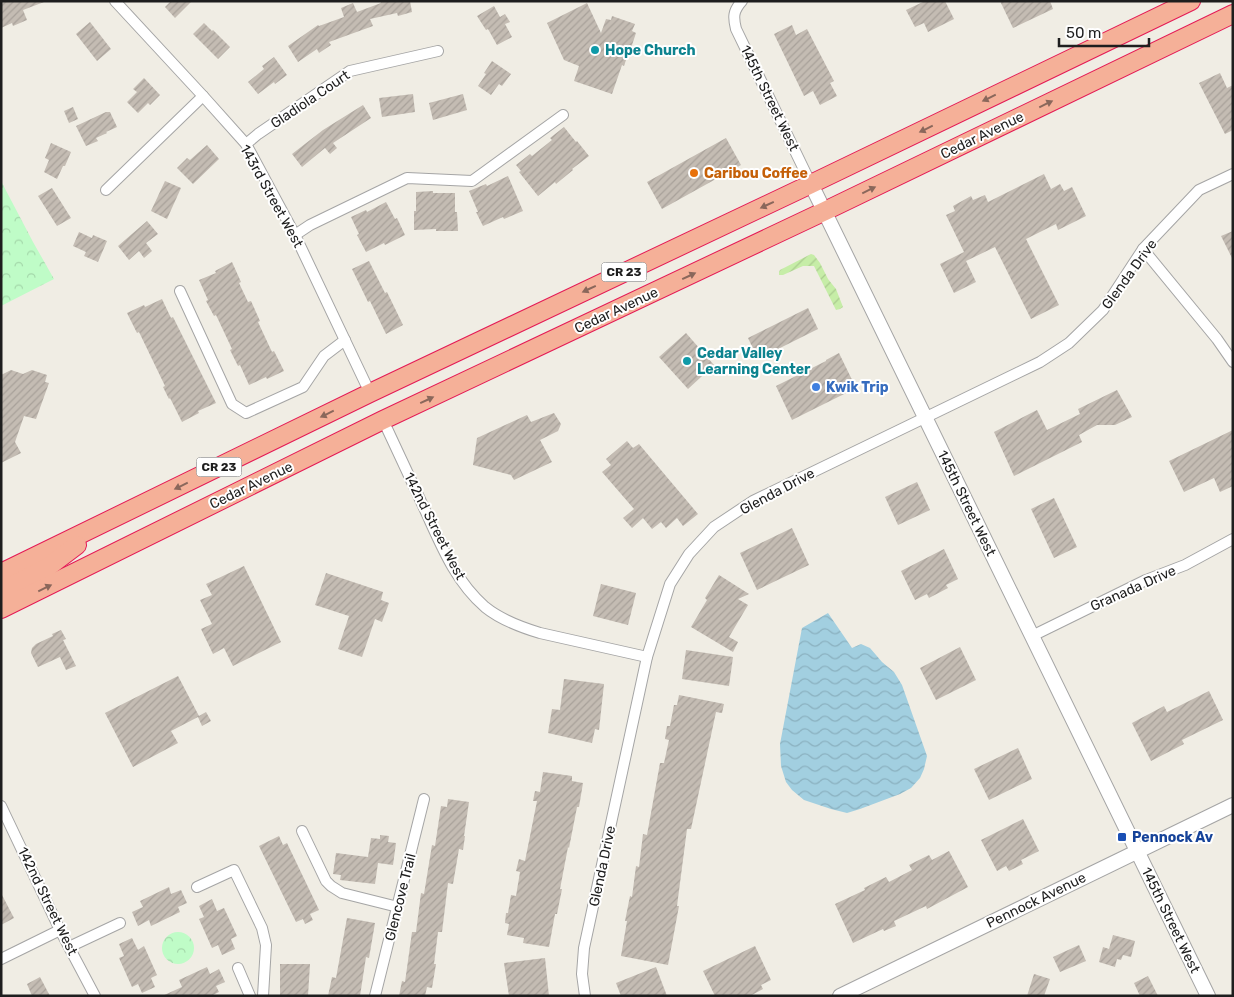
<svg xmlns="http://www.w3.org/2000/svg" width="1234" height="997" font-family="Rubik,sans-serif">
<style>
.park{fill:url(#park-crowns)}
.garden{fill:url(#garden-furrows)}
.water{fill:url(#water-waves)}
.building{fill:url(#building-hatch)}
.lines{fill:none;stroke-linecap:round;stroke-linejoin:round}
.minor-casing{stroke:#a5a5a5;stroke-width:12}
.tertiary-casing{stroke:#a5a5a5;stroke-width:16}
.trunk-casing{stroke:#e41a55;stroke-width:20}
.minor{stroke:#fff;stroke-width:10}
.tertiary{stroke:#fff;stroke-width:14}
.trunk{stroke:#f5b098;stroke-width:18}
.oneway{fill:#8a675b}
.culture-dot{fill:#0f9aa8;stroke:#fff;stroke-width:2}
.food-dot{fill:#e8710a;stroke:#fff;stroke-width:2}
.shop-dot{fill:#3f7fe0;stroke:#fff;stroke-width:2}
.transit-dot{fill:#1a4fb4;stroke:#fff;stroke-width:2}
.labels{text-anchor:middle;stroke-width:4;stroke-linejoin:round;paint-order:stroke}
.shield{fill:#fff;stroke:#626262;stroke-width:1}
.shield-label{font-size:12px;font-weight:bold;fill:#1e1e1e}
.culture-label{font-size:14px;font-weight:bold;fill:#0d838f;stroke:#fff;text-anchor:start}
.street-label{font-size:14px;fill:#1e1e1e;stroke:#fff}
.food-label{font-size:14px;font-weight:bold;fill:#c56008;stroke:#fff;text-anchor:start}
.shop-label{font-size:14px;font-weight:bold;fill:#366cbe;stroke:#fff;text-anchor:start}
.transit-label{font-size:14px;font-weight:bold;fill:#164399;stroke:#fff;text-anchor:start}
</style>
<defs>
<pattern id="park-crowns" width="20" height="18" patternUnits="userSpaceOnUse" patternTransform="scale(1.25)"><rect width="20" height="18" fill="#bffcc7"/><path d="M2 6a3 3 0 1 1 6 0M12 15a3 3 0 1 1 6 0" fill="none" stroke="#a4d8aa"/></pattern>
<pattern id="garden-furrows" width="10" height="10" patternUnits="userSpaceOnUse" patternTransform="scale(1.25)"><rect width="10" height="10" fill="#c6eda7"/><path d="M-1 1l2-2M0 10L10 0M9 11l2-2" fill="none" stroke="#aacb8f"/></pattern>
<pattern id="water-waves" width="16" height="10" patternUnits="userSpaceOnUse" patternTransform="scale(1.25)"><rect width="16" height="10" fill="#a2cfe0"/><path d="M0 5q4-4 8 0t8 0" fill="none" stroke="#8bb1c0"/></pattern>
<pattern id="building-hatch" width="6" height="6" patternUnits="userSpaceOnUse" patternTransform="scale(1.25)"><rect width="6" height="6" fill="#c4bcb3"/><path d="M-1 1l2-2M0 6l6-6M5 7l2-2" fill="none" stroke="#a8a19a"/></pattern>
</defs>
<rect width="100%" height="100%" fill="#f0ede4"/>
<g class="park">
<polygon points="1,181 33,242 54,279 1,306"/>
<circle cx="178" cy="948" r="16"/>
</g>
<polygon class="garden" points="811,254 814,255 820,263 828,279 836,289 843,307 840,309 836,310 814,266 803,266 783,275 779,275 779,272 780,270"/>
<polygon class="water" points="828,613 852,648 861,644 870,648 882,662 894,672 902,685 927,756 924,769 920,778 911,788 900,794 860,809 847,813 831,809 804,800 792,790 786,782 781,766 780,744 802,628"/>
<g class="building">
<polygon points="1,1 44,1 44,2 23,10 27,20 13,26 12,23 1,28"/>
<polygon points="171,1 192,1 175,18 165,7"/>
<polygon points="380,1 410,1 412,12 398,16 397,13 370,19 373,26 329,42 331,45 319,53 317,49 298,62 288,46 318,25 319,26 344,17 341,8 353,3 357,12 381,3"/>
<polygon points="925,1 945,1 954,19 928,32 924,23 915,27 906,10"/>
<polygon points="1000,1 1050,1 1053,9 1013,28"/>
<polygon points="587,3 601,33 606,19 611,20 612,16 635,24 632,31 636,33 628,57 627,57 624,66 622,65 612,94 574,81 579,66 564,60 547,23"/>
<polygon points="494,6 500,17 505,14 510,22 505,24 512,37 497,45 488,29 486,30 477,16"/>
<polygon points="90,22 111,49 97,61 76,34"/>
<polygon points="204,23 212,31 213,30 230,47 218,59 193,34"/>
<polygon points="792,25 796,35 807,29 834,81 830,83 837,96 820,105 813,91 804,96 774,34"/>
<polygon points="274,57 287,75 275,84 274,82 258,94 248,82 264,69 262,66"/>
<polygon points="492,61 511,74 502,86 499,84 491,95 478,86 486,74 484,73"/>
<polygon points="1220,73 1227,88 1233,85 1233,130 1225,134 1199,83"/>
<polygon points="144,78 160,95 150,105 148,103 138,113 127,102 137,92 133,89"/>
<polygon points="413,94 415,112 382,117 379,98"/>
<polygon points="463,94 467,110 433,120 429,103"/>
<polygon points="363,105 371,118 333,143 337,148 330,154 325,148 302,167 292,154 323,130"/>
<polygon points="73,107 78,119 69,123 64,111"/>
<polygon points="106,112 110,112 117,127 106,132 107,133 96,138 98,141 86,146 76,126"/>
<polygon points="564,127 576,142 577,141 589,156 572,169 573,170 556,184 555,182 538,196 519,172 521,171 516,165 530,154 532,156 552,140 550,138"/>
<polygon points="726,138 741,165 662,209 647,182"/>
<polygon points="51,143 71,152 65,166 63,166 57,179 44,172 49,160 45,158"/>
<polygon points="207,145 219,159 193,184 177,168 187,158 190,160"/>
<polygon points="1044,174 1051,189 1060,184 1064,191 1072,187 1086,216 1058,230 1056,224 1026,239 1059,305 1031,319 995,247 966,261 976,282 954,293 940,264 964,252 946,215 955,211 953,206 971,196 973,200 985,195 988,202"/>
<polygon points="508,176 523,211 504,219 503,217 483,226 476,212 478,212 469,191 486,184 487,186"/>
<polygon points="165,181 181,188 167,219 151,211"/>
<polygon points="52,188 71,218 57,226 38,196"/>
<polygon points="433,191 433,193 455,193 455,212 457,212 458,231 436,231 436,229 414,230 414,211 416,211 416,192"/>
<polygon points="386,202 395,219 397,218 405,235 385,245 384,243 366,252 357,235 359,234 351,217 366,210 367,212"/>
<polygon points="147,221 158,234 146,243 152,251 144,258 139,251 129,260 118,246"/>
<polygon points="1233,231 1233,260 1221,236"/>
<polygon points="79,232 92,238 93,235 107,241 98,262 84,256 86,252 73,246"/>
<polygon points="369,261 385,293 387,292 403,325 386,334 370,301 368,302 352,269"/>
<polygon points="232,262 241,282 239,283 248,302 251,301 260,321 258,322 272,352 274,351 284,371 267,379 266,377 249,385 240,365 238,366 230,350 232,349 216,315 214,316 206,301 208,300 199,280 216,273 215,271"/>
<polygon points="162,299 171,318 173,317 216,403 198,411 199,413 182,422 170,398 169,399 163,387 165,386 139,332 137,333 127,313 144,305 145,307"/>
<polygon points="808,308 818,329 758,359 748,338"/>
<polygon points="686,333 714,365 688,389 659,357"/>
<polygon points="839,353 856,388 792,420 776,386 826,361 826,360"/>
<polygon points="11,370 23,374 32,370 47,375 45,382 49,383 36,419 24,416 15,442 21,453 1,463 1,375"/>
<polygon points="1117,390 1132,417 1115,425 1097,425 1079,435 1082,442 1014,476 994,432 1037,410 1047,430 1080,414 1078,409"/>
<polygon points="554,413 561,424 558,431 540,440 552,462 514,480 511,475 473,465 477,438 527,415 531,422"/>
<polygon points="1233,430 1233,486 1220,492 1214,478 1184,492 1169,461"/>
<polygon points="627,441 633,448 639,444 698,514 683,526 677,518 666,528 661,522 652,529 643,518 632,528 623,518 634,509 602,472 611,465 606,459"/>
<polygon points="917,482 930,510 898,525 885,497"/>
<polygon points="1054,498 1077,547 1054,558 1031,509"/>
<polygon points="792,528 809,565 757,590 740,553"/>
<polygon points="944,549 958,579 946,585 948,588 929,598 927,594 915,600 901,571"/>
<polygon points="244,566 281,642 233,666 224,648 213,654 201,629 212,624 200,600 212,595 206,584"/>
<polygon points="326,573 383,592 381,600 389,603 382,622 375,619 362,657 338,649 349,616 315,605"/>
<polygon points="719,575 749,594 738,599 748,605 729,637 738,642 733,652 691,627 707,600 705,598"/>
<polygon points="601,584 636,593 628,625 593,616"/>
<polygon points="61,630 66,639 63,640 76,666 66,670 60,657 38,667 31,653 32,648 36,644 53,636 52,634"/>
<polygon points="960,647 976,680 936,700 920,668"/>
<polygon points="686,650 733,657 729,686 682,679"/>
<polygon points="178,676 199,716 206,712 211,721 202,726 198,717 171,731 178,743 133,767 105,713"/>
<polygon points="564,679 604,684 599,730 595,729 592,743 548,733 552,709 560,710"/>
<polygon points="1209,691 1223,720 1182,740 1184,744 1151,761 1132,723 1164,706 1167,712"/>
<polygon points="679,695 724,704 722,713 716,712 691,829 687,829 677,906 679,906 668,965 621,956 627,921 625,921 630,896 632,897 636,866 639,867 643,834 647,835 660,763 664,763 669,740 665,739 667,726 670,726 674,705 677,705"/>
<polygon points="1018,748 1032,779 989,800 974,769"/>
<polygon points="543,772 572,776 572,781 583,783 579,807 577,807 569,848 568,847 560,889 562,889 557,914 555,914 549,947 523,943 524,938 507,935 509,924 505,923 506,913 508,913 511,895 516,896 520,872 516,871 519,859 525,861 537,801 533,801 535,791 540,792"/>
<polygon points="448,799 469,802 464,836 465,836 463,850 459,849 453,884 448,883 442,932 438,932 434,964 436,964 432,988 427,987 425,996 399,996 402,981 405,982 412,932 416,932 421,893 424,894 432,845 435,846 441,806 447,807"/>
<polygon points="1023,819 1039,851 1021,860 1023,864 1009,871 1006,866 997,871 981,840"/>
<polygon points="380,835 389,836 388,842 396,843 393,865 378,863 375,884 340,880 341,875 333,874 336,853 368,857 371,838 380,839"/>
<polygon points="279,836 283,845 287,843 319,910 310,914 313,920 305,924 303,919 296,922 259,846"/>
<polygon points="949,851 968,887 927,909 926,906 894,921 896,926 884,931 883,929 853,943 835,904 865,890 864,888 886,877 889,882 912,870 909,865 929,855 932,860"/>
<polygon points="169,887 171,894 181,890 187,903 178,907 180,912 151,926 149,920 138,926 132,912 143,907 140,901"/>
<polygon points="1,893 14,918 1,925"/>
<polygon points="212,899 217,911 224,908 237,936 231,939 235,949 222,955 218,945 212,948 199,919 204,917 199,906"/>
<polygon points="347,918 375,923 369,958 366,957 360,996 328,996 332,977 336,978"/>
<polygon points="1113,935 1135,941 1131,957 1123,955 1121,960 1117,959 1115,967 1099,962 1103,947 1109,949"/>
<polygon points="132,938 138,950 144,946 157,975 151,978 155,987 142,993 138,984 132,987 119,958 124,956 119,944"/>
<polygon points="1079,945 1086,961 1060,972 1053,957"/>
<polygon points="755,946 771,980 761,985 763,989 750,996 715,996 703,971"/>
<polygon points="545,958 549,996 509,996 504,963"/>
<polygon points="280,964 310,964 308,996 280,996"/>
<polygon points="207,967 210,974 219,969 225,982 216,986 219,992 211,996 162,996 182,987 179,980"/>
<polygon points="656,967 667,996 621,996 616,983"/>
<polygon points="1034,974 1050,979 1044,996 1027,996"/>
<polygon points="1148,976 1158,996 1140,996 1134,983"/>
<polygon points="40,977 50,996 32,996 27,984"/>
</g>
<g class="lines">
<g class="minor-casing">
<g id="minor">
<polyline points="115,1 203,96 246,144 295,235 370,393"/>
<path d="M742,1C733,11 733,17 736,29L811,184"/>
<polyline points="246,144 258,134 350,71 438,51"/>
<polyline points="106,190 203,96"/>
<polyline points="295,235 310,225 407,178 472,181 563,115"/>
<polyline points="1143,249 1217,339 1233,362"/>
<polyline points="180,291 232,404 246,413 303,387 324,356 345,340"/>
<path d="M383,420C397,450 411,480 425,510C441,545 455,581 485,607C501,620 520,627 540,633L647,657"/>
<polyline points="1032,636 1146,580 1185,565 1233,539"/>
<polyline points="1,806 60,930 95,996"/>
<polyline points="302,831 326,881 331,886 342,893 398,907"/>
<polyline points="197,887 234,870 262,928 266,945 263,996"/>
<polyline points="69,947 120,923"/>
<polyline points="1,959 60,930"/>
<polyline points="238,968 250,996"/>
<polyline points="375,996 424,799"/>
<polyline points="585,996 582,974 584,948 647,657 670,584 689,554 714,527 753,501 1040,362 1069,343 1103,310 1143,249 1199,190 1233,174"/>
</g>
</g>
<g class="tertiary-casing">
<g id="tertiary">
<polyline points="811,184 1208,996"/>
<polyline points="840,996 1233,805"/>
</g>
</g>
<g class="trunk-casing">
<g id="trunk">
<polyline points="1,573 370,393 811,184 1191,1"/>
<polyline points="1,591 48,567 77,545"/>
<polyline points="1,609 383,420 825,211 1233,14"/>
</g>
</g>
<use href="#minor" class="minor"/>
<use href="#tertiary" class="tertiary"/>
<use href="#trunk" class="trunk"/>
</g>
<defs><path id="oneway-solid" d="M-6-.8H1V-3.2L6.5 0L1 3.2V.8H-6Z" transform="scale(1.25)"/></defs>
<g class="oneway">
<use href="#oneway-solid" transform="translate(989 98) rotate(154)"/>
<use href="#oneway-solid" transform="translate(1046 104) rotate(-26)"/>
<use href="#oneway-solid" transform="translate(926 129) rotate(154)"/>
<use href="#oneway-solid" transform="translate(869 190) rotate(-26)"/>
<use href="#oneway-solid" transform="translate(767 205) rotate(155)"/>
<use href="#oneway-solid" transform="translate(689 276) rotate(-25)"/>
<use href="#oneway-solid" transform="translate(589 289) rotate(155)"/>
<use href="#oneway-solid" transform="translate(427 400) rotate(-25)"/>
<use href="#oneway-solid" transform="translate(327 414) rotate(154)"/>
<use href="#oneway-solid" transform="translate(181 486) rotate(154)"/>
<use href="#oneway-solid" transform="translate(45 588) rotate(-26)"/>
</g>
<g class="culture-dot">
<circle cx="595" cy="50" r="5"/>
<circle cx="687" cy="361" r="5"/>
</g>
<circle class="food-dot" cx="694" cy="173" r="5"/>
<circle class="shop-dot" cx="816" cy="387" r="5"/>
<rect class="transit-dot" x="1117" y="832" width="10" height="10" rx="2.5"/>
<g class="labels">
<g class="shield">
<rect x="601.5" y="262.5" width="45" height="19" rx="4"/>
<rect x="196.5" y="457.5" width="45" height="19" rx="4"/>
</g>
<g class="shield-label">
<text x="624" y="276">CR 23</text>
<text x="219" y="471">CR 23</text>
</g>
<g class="culture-label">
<text x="605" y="55">Hope Church</text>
<text x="697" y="358">Cedar Valley<tspan x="697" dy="16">Learning Center</tspan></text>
</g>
<g class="street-label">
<text transform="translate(770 98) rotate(64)" y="5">145th Street West</text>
<text transform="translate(310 99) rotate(-34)" y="5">Gladiola Court</text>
<text transform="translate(982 135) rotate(-26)" y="5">Cedar Avenue</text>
<text transform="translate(272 196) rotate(61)" y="5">143rd Street West</text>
<text transform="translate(1129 274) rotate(-54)" y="5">Glenda Drive</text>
<text transform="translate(616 310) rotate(-25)" y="5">Cedar Avenue</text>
<text transform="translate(251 485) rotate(-26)" y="5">Cedar Avenue</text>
<text transform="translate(777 491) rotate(-28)" y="5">Glenda Drive</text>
<text transform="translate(967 503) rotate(64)" y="5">145th Street West</text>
<text transform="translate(435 526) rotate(63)" y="5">142nd Street West</text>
<text transform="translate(1133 588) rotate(-24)" y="5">Granada Drive</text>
<text transform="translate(602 866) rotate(-78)" y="5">Glenda Drive</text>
<text transform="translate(400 897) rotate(-76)" y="5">Glencove Trail</text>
<text transform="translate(1036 900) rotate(-26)" y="5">Pennock Avenue</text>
<text transform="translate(48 901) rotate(64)" y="5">142nd Street West</text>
<text transform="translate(1171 920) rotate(64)" y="5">145th Street West</text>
</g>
<g class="food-label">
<text x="704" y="178">Caribou Coffee</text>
</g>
<g class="shop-label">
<text x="826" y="392">Kwik Trip</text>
</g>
<g class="transit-label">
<text x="1132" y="842">Pennock Av</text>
</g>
</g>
<rect width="1234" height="997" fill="none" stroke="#1e1e1e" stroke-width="5"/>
<path d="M1059 38v8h90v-8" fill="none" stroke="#1e1e1e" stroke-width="2.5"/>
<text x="1066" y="38" font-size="15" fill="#1e1e1e" stroke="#ffffff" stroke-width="4" paint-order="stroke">50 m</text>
</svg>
